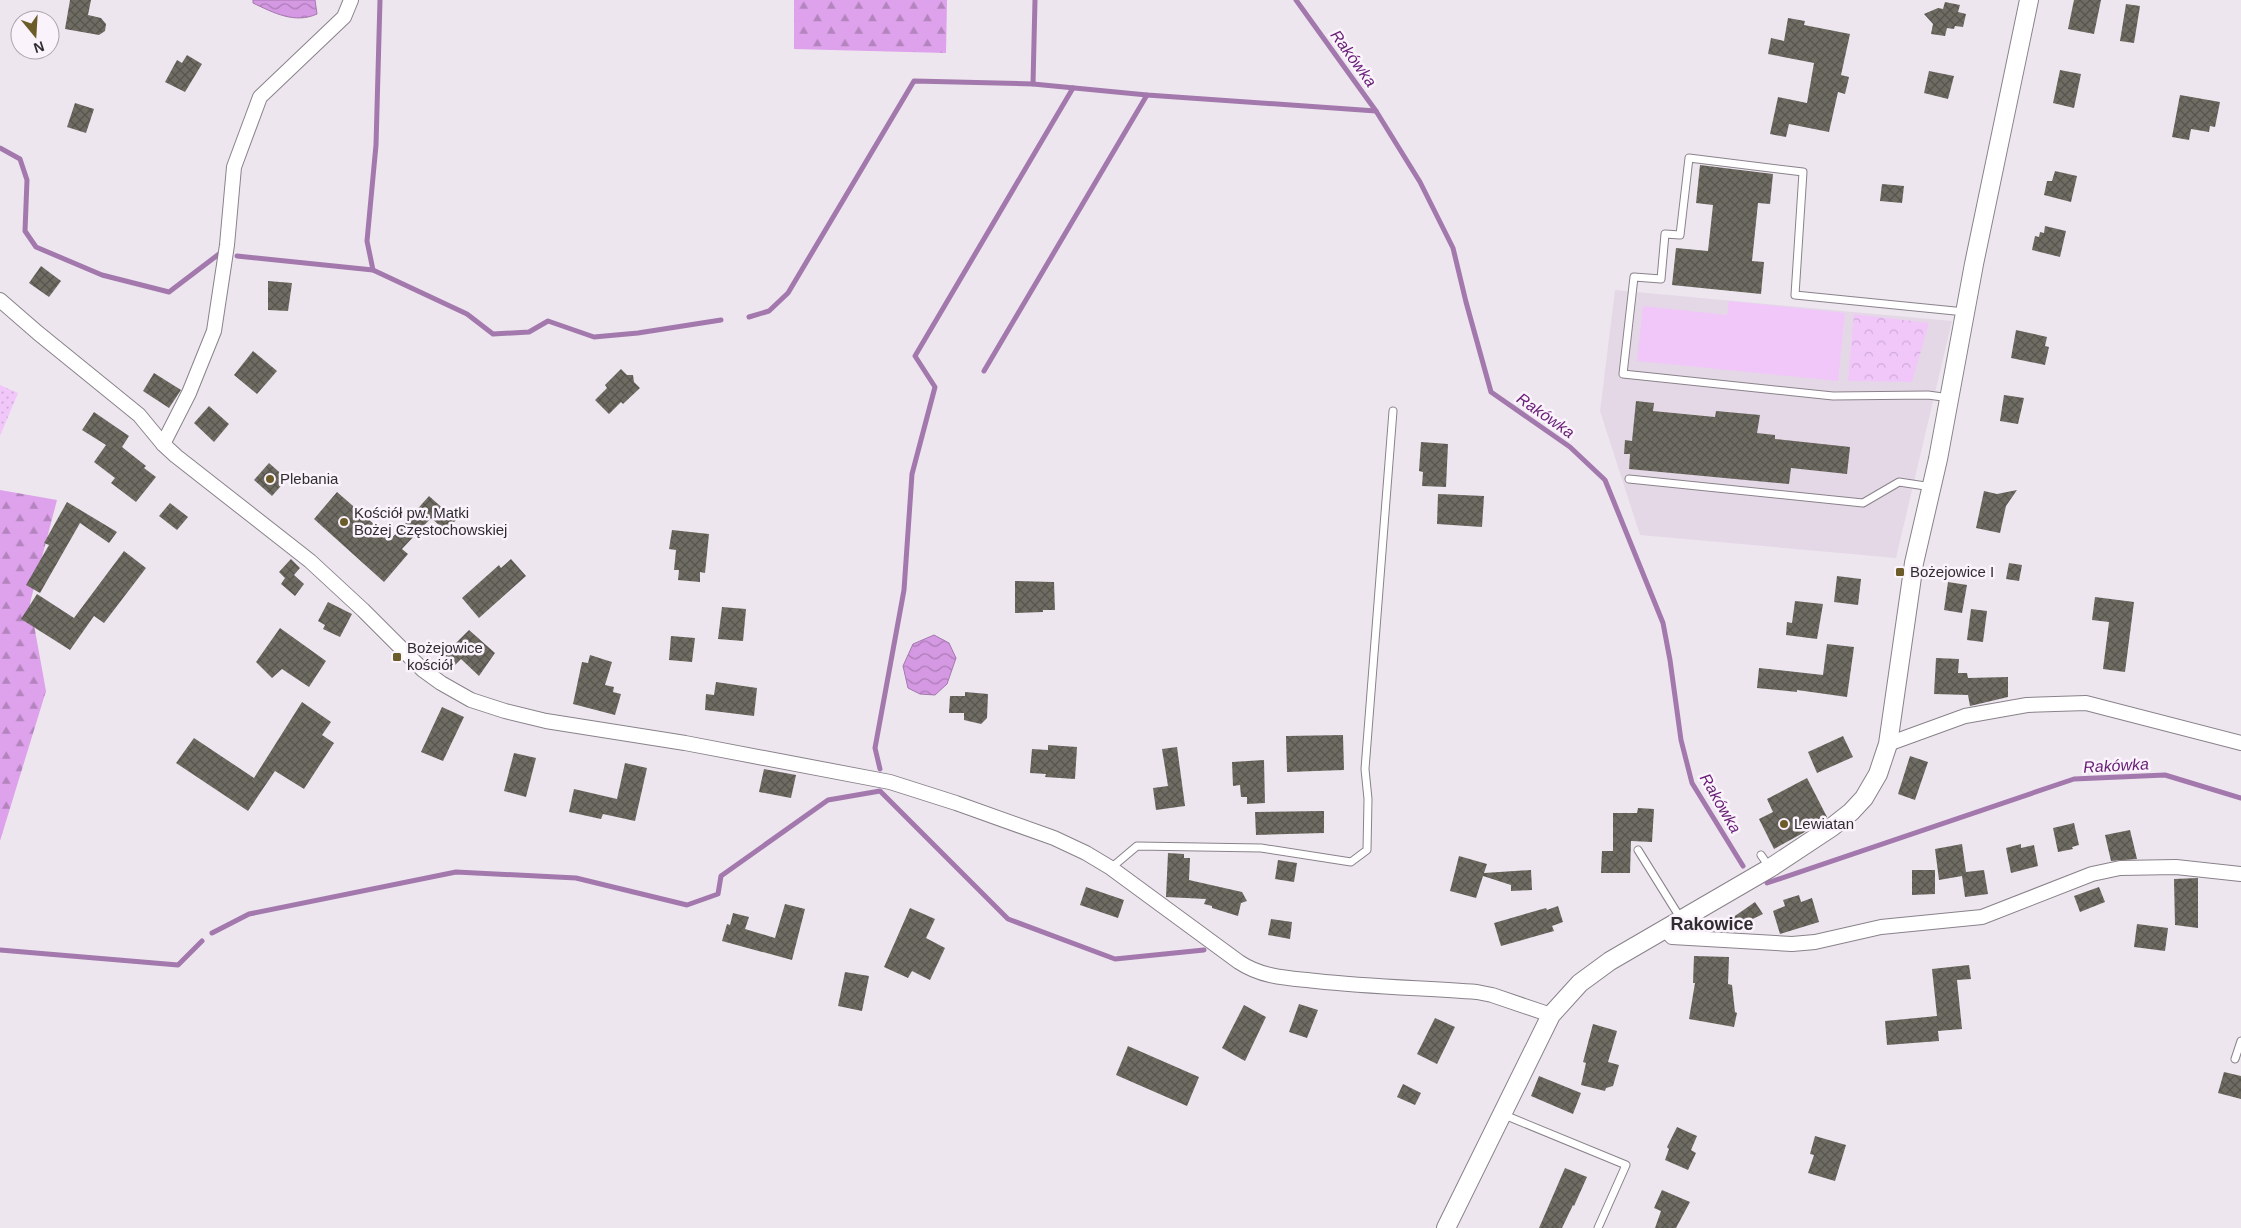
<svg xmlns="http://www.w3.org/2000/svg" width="2241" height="1228" font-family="Arial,sans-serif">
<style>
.built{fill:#e4d8e7}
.grass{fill:url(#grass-dots)}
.forest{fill:url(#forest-firs)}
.park{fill:url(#park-crowns)}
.garden{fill:#f1c7fa}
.water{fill:url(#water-waves);stroke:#a378ad}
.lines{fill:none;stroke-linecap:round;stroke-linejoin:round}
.stream{stroke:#a378ad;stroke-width:5}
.building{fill:url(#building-cross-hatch)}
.service-casing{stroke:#89828a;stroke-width:9}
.minor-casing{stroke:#89828a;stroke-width:16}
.tertiary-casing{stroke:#89828a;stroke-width:20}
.service{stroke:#fff;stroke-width:7}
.minor{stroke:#fff;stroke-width:14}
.tertiary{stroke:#fff;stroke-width:18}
.poi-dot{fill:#6c5c29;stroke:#fbf3fc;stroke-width:2}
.labels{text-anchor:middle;stroke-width:5;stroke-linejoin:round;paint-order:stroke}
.poi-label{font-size:15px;fill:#2f2d30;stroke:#fbf3fc;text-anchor:start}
.water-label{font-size:16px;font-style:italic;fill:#671d75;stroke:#fbf3fc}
.quarter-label{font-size:18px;font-weight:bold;fill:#2f2d30;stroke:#fbf3fc}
</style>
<defs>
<pattern id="grass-dots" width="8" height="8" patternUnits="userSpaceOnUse" patternTransform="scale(1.25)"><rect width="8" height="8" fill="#f1c7fa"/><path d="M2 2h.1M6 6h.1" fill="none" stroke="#cfabd7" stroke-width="1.8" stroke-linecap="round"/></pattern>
<pattern id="forest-firs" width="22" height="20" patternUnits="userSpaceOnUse" patternTransform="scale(1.25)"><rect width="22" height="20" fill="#dea1eb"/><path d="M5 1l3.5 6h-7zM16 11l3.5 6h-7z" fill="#b484bf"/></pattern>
<pattern id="park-crowns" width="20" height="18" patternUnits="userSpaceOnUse" patternTransform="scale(1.25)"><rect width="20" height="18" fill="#f1c7fa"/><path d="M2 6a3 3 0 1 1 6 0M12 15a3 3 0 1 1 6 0" fill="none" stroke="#cfabd7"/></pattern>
<pattern id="water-waves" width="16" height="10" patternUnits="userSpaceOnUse" patternTransform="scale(1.25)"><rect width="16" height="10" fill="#d598e2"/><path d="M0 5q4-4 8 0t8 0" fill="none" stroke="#ad7cb8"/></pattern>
<pattern id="building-cross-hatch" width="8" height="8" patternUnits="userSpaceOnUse" patternTransform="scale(1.25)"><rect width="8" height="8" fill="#6f6c63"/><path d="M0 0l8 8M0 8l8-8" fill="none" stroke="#57544e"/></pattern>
</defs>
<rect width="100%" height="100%" fill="#ede6ef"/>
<polygon class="built" points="1615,290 1952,321 1896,558 1640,535 1600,411"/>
<polygon class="grass" points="0,385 18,393 0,436"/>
<g class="forest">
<polygon points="794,0 947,0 946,53 794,49"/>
<polygon points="0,490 57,500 30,603 46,691 0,841"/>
</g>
<polygon class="park" points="1854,314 1929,323 1912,382 1848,381"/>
<polygon class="garden" points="1729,301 1845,313 1838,381 1637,361 1643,306 1727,315"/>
<g class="water">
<path d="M253,0H315L317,14C295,24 274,13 253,3Z"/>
<polygon points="934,635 949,643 956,658 947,684 935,695 920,694 908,688 903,666 913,644"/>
</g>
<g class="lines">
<g class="stream">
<polyline points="380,0 376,145 367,241 373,270 467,314 493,334 529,332 548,321 594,337 638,333 721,320"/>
<polyline points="1296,0 1376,111 1420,182 1453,248 1466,302 1491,392 1570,447 1605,480 1663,623 1670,660 1681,740 1692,783 1743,866"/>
<polyline points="1033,84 1035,0"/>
<polyline points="0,148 20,159 27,180 25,231 36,247 102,275 169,292 219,254"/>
<polyline points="237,256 373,270"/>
<polyline points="749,317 769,311 788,293 914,81 1033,84 1147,95 1376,111"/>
<polyline points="984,371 1147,95"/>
<polyline points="880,769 875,748 904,590 912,474 935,387 915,356 1073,88"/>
<polyline points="1767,883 2074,779 2165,775 2241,798"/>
<polyline points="212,933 249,914 456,872 576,878 687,905 718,894 721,876 828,800 880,791 1008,919 1115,959 1204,950"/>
<polyline points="0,950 178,965 202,941"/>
</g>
</g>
<g class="building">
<polygon points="70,0 91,0 88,15 101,18 106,24 105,31 99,35 65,29"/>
<polygon points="2074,0 2101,0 2094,34 2068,29"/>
<polygon points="1945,2 1960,5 1958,12 1966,14 1963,27 1955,26 1954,29 1947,28 1945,36 1931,34 1933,24 1924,14 1938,8 1943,9"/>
<polygon points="2126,4 2140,6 2134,43 2120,41"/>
<polygon points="1788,18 1805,21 1804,25 1850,34 1841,75 1849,77 1845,94 1838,92 1829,132 1789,124 1786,137 1770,134 1778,97 1807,103 1814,63 1768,54 1771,38 1784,41"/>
<polygon points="187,55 202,64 185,92 165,82 177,60 182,63"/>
<polygon points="2060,70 2081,74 2074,108 2053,103"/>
<polygon points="1929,71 1954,76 1948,99 1924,93"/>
<polygon points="2180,95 2220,102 2215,127 2210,126 2209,132 2191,129 2189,140 2172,137"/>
<polygon points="75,103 94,109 86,133 67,127"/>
<polygon points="1700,165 1773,174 1770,204 1758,203 1752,261 1764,262 1761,294 1672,285 1676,248 1708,251 1713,205 1696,203"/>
<polygon points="2055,171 2077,176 2071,202 2044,195 2047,181 2052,181"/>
<polygon points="1882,184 1904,186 1902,203 1880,201"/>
<polygon points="2045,226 2066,231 2060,257 2032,250 2035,236 2039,237 2040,232 2044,233"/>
<polygon points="41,266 61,281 49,297 29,283"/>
<polygon points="268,281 292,283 288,311 268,310"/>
<polygon points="2016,330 2047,337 2045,346 2049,347 2045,365 2011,358"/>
<polygon points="253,351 277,371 257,394 234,375"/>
<polygon points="621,369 627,375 633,375 634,382 640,388 623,404 621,402 609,414 595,400 607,388 605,385"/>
<polygon points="154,373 181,390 169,408 143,391"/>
<polygon points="2004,395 2024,398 2018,424 2000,421"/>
<polygon points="1636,401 1654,403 1653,411 1715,417 1716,411 1760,415 1757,433 1775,435 1775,439 1850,447 1847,474 1791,468 1789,484 1629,469 1630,454 1624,454 1625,440 1632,441"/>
<polygon points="209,406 229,424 214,442 194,423"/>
<polygon points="94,412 129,436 122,447 146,466 144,468 156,477 136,502 111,483 115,478 94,462 106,445 82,430"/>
<polygon points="1421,442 1448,444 1446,487 1422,486 1423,472 1419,471"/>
<polygon points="269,463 287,479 272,496 254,480"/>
<polygon points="2017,490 2006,506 2000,533 1976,528 1984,491 1997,494"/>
<polygon points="337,492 391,539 429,496 456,520 446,531 431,518 402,549 408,554 384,582 314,519"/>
<polygon points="1438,494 1484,496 1482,527 1437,524"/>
<polygon points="67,502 117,532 109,543 80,523 40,593 26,585 49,545 44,543"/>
<polygon points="170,503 188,517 177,530 159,516"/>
<polygon points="672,530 709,534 705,573 700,572 700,582 678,580 679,570 674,570 676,550 669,549"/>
<polygon points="124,551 146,568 104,623 94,616 70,650 21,619 37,594 74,618"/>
<polygon points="291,559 300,568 294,575 304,584 295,596 281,584 285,578 279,572"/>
<polygon points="511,559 526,576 479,618 462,598 499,565 501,568"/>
<polygon points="2009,563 2022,565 2019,581 2006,579"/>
<polygon points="1837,576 1861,579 1858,605 1834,602"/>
<polygon points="1015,581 1054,582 1055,610 1043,610 1043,612 1015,613"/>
<polygon points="1948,582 1967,585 1962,613 1944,610"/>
<polygon points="2095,597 2134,602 2125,672 2103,669 2109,622 2092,620"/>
<polygon points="1795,601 1823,604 1817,639 1786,635 1787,622 1792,623"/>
<polygon points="328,602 352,614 340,637 323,629 325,625 318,621"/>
<polygon points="722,607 746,609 743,641 718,639"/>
<polygon points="1971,609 1987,611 1983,642 1967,640"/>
<polygon points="280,628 326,661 309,687 282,669 272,678 256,662"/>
<polygon points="469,630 495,653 479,676 461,659 455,665 444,655"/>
<polygon points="671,636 695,638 692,662 669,660"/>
<polygon points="1827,644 1854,647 1847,697 1797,690 1797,692 1757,688 1759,668 1823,675"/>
<polygon points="590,655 612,662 605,685 614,687 613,692 621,694 615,715 573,704 582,662 588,663"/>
<polygon points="1936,658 1959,659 1958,673 1967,673 1968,678 2008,677 2008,697 1970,706 1968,695 1934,694"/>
<polygon points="716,682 757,688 754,716 705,710 706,694 714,695"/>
<polygon points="965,692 988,694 987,718 981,724 964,720 964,713 949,713 950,696 965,696"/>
<polygon points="302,702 331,722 322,735 334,743 304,789 275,771 248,811 176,763 194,738 254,778"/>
<polygon points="442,707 464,717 443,761 421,752"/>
<polygon points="1343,735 1344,770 1287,772 1286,736"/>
<polygon points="1843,736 1853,757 1817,773 1808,752"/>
<polygon points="1048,745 1077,747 1075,779 1045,777 1046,774 1030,773 1032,749 1048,750"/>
<polygon points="1177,747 1185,806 1156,810 1153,788 1168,786 1162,749"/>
<polygon points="514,753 536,758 526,797 504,791"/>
<polygon points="1910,756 1928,762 1915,800 1898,794"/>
<polygon points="1264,760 1265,803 1247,804 1247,797 1241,797 1240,785 1233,786 1232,762"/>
<polygon points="625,763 647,768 635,821 603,814 601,819 569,812 574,789 617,799"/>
<polygon points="764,769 796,775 791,798 759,792"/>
<polygon points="1807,778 1827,817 1803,833 1774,849 1759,819 1773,812 1767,799"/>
<polygon points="1638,808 1654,809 1652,842 1631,841 1630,873 1601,873 1602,851 1613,851 1613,813 1637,813"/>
<polygon points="1324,811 1324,833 1256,835 1255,812"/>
<polygon points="2074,823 2079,845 2072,847 2073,849 2058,852 2053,828"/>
<polygon points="2130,830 2137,859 2111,861 2105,835"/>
<polygon points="1962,844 1966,872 1984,870 1988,894 1965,897 1962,876 1939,880 1935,849"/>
<polygon points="2021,844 2021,848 2034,845 2038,866 2011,873 2006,848"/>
<polygon points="1168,853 1184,854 1184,858 1190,858 1189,880 1242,892 1247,901 1241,903 1238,916 1212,908 1212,906 1204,904 1206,899 1166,897"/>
<polygon points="1459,856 1487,864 1484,873 1531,870 1532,890 1511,891 1511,885 1483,876 1476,898 1450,891"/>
<polygon points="1278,860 1297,863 1294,882 1275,879"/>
<polygon points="1912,870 1935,870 1935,894 1912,895"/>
<polygon points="2198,878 2198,928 2175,925 2174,879"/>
<polygon points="1086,887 1124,900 1118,918 1080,905"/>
<polygon points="2099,887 2105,902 2080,912 2074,896"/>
<polygon points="1799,895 1801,902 1812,898 1819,922 1780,934 1773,911 1785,906 1783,900"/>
<polygon points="1755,902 1763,914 1728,931 1722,931 1719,927"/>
<polygon points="785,904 805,909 792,960 722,941 727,924 730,925 733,913 749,917 745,929 775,938"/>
<polygon points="1558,906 1563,922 1552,926 1554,931 1501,946 1494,923 1546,908 1547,910"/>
<polygon points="910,908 935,919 926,938 945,948 930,980 912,971 908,978 884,967"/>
<polygon points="1271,919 1292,922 1290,939 1268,935"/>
<polygon points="2137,924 2168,928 2165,951 2134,947"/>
<polygon points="1694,956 1729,957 1728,984 1732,985 1735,1012 1737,1013 1734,1027 1689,1019 1695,983 1693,983"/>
<polygon points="1969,965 1971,979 1957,980 1962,1029 1938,1031 1939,1041 1887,1045 1885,1021 1937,1016 1932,969"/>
<polygon points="845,972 869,976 862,1011 838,1006"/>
<polygon points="1299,1004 1318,1010 1307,1038 1289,1032"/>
<polygon points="1244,1005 1266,1017 1245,1061 1222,1048"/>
<polygon points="1435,1018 1455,1027 1437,1064 1417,1054"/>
<polygon points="1593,1024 1617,1031 1608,1062 1619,1065 1613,1086 1606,1088 1605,1091 1581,1085 1586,1063 1583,1062"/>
<polygon points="1128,1046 1199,1077 1187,1106 1116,1075"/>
<polygon points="2224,1072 2241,1076 2241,1099 2218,1093"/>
<polygon points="1539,1076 1581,1093 1573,1114 1531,1096"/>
<polygon points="1403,1084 1421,1093 1415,1105 1397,1097"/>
<polygon points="1677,1127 1697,1136 1691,1150 1696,1153 1688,1170 1665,1160 1669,1149 1667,1147"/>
<polygon points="1815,1136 1846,1145 1835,1181 1808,1173 1814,1155 1810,1154"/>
<polygon points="1565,1168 1587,1177 1574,1206 1573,1205 1562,1228 1539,1228"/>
<polygon points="1662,1190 1690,1202 1676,1228 1655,1228 1661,1211 1654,1208"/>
</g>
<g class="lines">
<g class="service-casing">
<g id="service">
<polyline points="1950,398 1928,395 1833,396 1623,374 1634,277 1661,279 1665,234 1680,235 1689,158 1803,172 1795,295 1965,312"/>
<polyline points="1629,479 1863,503 1899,482 1932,487"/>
<polyline points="1638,850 1681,919"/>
<polyline points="1761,855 1770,868"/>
<polyline points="1111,868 1137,846 1261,848 1351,862 1367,850 1368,799 1365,769 1393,411"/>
<polyline points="2235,1059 2241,1041"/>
<polyline points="1502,1114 1626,1165 1598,1228"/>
</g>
</g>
<g class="minor-casing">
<g id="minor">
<path d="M0,300L38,333L139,415L163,444L176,456L310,561L363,610L423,670L441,683L471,700L505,711L546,721L685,743L890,782L956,803L1054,838L1086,853L1111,868L1239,962C1263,978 1289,978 1316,981C1370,987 1424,988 1477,992L1492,995L1551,1015"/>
<polyline points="163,444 189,393 214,331 227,245 234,167 260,97 344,17 351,0"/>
<polyline points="1888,744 1965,716 2027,705 2086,703 2241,743"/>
<polyline points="1664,928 1672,937 1792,944 1815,942 1881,927 1982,917 2092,874 2120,868 2176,867 2241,874"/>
</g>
</g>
<g class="tertiary-casing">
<polyline id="tertiary" points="1446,1228 1551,1015 1580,983 1610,961 1770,868 1832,827 1851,812 1864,798 1878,774 1888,744 1914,563 1938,459 1974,264 2029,0"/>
</g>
<use href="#service" class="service"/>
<use href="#minor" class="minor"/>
<use href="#tertiary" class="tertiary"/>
</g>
<g class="poi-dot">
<circle cx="270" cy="479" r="5"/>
<circle cx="344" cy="522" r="5"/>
<rect x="1895" y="567" width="10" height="10" rx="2.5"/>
<rect x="392" y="652" width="10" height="10" rx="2.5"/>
<circle cx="1784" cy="824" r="5"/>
</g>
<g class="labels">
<g class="poi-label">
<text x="280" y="484">Plebania</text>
<text x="354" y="518">Kościół pw. Matki<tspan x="354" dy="17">Bożej Częstochowskiej</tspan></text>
<text x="1910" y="577">Bożejowice I</text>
<text x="407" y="653">Bożejowice<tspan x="407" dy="17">kościół</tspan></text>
<text x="1794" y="829">Lewiatan</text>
</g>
<g class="water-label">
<text transform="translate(1354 58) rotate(54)" y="6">Rakówka</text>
<text transform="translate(1546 415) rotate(35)" y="6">Rakówka</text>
<text transform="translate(2116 765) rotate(-3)" y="6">Rakówka</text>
<text transform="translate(1721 803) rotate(60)" y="6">Rakówka</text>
</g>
<g class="quarter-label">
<text x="1712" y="930">Rakowice</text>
</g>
</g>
<g transform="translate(35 35) rotate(162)"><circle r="24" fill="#fbf3fc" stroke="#a9a4aa"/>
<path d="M0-4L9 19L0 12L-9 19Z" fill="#6c5c29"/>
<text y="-8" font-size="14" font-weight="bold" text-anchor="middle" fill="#2f2d30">N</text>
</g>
</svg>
